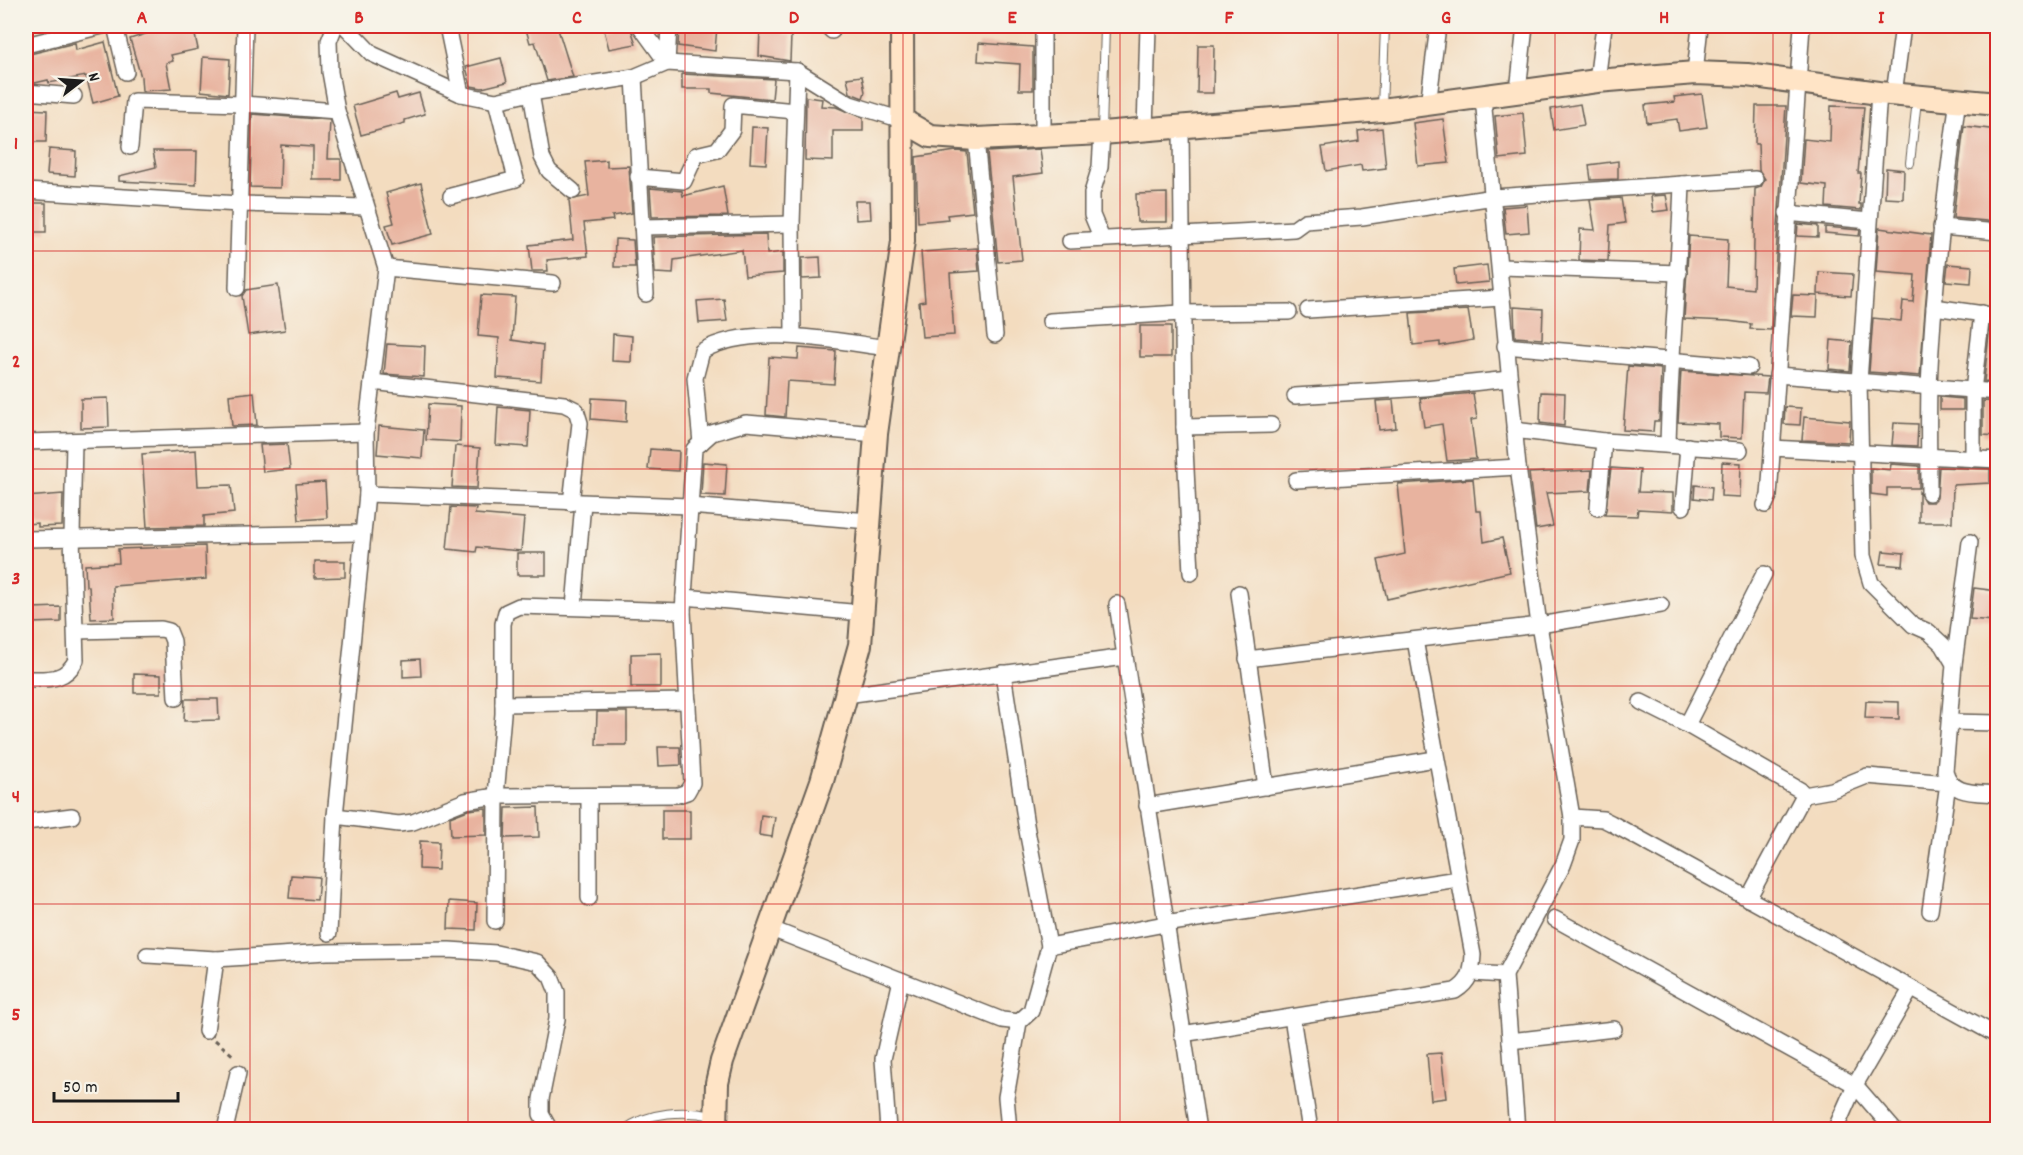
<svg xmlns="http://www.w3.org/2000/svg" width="2023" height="1155" font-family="Dekko,sans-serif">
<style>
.building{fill:#e8b39f}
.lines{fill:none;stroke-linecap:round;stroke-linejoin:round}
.lane-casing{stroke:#675f55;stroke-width:10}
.street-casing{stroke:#675f55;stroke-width:18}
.secondary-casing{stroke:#675f55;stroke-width:26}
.path{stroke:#675f55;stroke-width:3;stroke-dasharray:4.5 4.5;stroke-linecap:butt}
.lane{stroke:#fff;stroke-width:8}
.street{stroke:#fff;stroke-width:15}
.secondary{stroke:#ffe4c6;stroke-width:22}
.grid{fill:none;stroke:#d62828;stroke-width:1.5;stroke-opacity:0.55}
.neatline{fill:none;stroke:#d62828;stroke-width:2}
.grid-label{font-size:20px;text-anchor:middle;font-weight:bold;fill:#d62828}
</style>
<rect width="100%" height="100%" fill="#f7f3e8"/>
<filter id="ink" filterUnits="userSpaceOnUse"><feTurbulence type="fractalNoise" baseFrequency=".0167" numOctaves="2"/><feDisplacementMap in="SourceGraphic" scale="12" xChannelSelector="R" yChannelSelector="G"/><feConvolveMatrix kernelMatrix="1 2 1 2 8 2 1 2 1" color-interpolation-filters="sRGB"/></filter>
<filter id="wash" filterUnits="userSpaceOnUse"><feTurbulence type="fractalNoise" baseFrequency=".008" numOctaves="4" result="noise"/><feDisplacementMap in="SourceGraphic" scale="24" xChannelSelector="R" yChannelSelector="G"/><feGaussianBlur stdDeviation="1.35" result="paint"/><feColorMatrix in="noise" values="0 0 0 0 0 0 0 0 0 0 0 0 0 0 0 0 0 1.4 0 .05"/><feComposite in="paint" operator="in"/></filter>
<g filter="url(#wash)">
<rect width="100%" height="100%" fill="#f3dcbf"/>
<g id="blocks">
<g class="building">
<polygon points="170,26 193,26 198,49 171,55 173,61 166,63 171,89 142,91 141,77 130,39"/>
<polygon points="525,26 557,26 573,77 547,81 535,42 530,43"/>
<polygon points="624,26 630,26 636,44 609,49 604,30"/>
<polygon points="679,26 717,26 715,51 678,46"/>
<polygon points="760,28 780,29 784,34 791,36 790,61 759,56"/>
<polygon points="105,42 118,96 93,103 86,76 49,83 48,80 35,83 26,79 26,55 75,43 76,50"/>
<polygon points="979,43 1033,47 1033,90 1019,90 1020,64 978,61"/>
<polygon points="1198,45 1214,45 1213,93 1197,93"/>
<polygon points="203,57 230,59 228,94 201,91"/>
<polygon points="501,58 507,82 482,88 471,86 466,67"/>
<polygon points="682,74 774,79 772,99 711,93 711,89 682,89"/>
<polygon points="862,76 865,92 863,98 850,93 847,78"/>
<polygon points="396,93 398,99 419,93 425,114 405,120 405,123 361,135 353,106"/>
<polygon points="1702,94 1707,127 1679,131 1677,119 1647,123 1645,105 1675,102 1674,97"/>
<polygon points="806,97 822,99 821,106 836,107 863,118 863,131 833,131 833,161 805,160"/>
<polygon points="1580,104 1584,125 1554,130 1551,109"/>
<polygon points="1756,106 1786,106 1771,330 1750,329 1751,324 1728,321 1684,319 1689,236 1728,239 1726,286 1753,289 1755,189 1761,187 1765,179 1759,170 1758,144 1755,144"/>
<polygon points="1831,106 1864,107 1858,173 1861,173 1859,204 1861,204 1861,210 1826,207 1827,186 1801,183 1804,139 1830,142"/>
<polygon points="26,109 47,110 46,142 26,142"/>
<polygon points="1523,113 1527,156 1499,159 1495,116"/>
<polygon points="252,114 330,120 328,159 341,159 341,180 313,180 313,147 281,145 280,188 250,187"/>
<polygon points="1443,119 1449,163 1418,166 1413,123"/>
<polygon points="1964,126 1998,130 1998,176 1991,175 1990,203 1998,204 1998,222 1953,218"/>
<polygon points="752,127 768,128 766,164 750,163"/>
<polygon points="1382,128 1386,168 1362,171 1361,165 1326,171 1322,147 1359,141 1358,131"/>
<polygon points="49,149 76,151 75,176 47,174"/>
<polygon points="1040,149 1043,173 1013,177 1022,260 998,262 987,152"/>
<polygon points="153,151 197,151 196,185 119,181 119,176 156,167"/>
<polygon points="956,151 967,152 973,212 947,215 948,219 918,222 916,157"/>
<polygon points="607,160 607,167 629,166 632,213 612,216 613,220 584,223 588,256 547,260 548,271 532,271 529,245 573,240 569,200 589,196 585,162"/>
<polygon points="1618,161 1618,179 1591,180 1589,165"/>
<polygon points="1886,168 1904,170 1903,199 1885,198"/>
<polygon points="421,183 433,234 392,245 386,225 394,223 386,193"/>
<polygon points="723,186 728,216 652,217 650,188 682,191 683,196"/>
<polygon points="1167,193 1167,222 1137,222 1136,194"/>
<polygon points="1666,195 1669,210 1653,212 1651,196"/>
<polygon points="1621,198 1625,223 1610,225 1608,261 1579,260 1580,229 1595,230 1590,200"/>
<polygon points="855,201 870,201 871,219 856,220"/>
<rect x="26" y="203" width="20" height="29"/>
<polygon points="1527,205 1529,232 1506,234 1503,207"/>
<polygon points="1798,224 1818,226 1818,237 1797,236"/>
<polygon points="1825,227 1860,230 1859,236 1825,233"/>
<polygon points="1879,228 1931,235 1920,376 1869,372 1873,318 1901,321 1903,301 1913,302 1915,275 1876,272"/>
<polygon points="766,234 767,254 783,252 783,273 745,276 742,250 674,260 673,274 655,273 653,237"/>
<polygon points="615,239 633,240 635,267 614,267"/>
<polygon points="977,248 979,271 950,273 954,335 922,337 919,302 925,301 921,252"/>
<polygon points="820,257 821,278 802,279 802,258"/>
<polygon points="1948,264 1972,266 1971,283 1946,281"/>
<polygon points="1487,265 1489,282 1456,285 1454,269"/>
<polygon points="1819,272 1853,274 1851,296 1818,294"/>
<polygon points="278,285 285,330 248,335 242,296 246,290"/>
<polygon points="481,295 515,297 512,340 543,345 541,381 497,378 499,338 478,336"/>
<polygon points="1793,295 1818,296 1817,317 1791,316"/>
<polygon points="724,299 727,321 699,323 697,301"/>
<polygon points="1514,307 1543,309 1542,339 1515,337"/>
<polygon points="1468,310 1473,340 1440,346 1440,342 1413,345 1410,313"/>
<polygon points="1990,325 1998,326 1998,382 1984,381"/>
<rect x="1140" y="326" width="31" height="31"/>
<polygon points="613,334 632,336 631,362 612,361"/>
<polygon points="1831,340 1852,342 1850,371 1829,369"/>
<polygon points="387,344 425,346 424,377 384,374"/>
<polygon points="799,348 836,351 834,384 787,381 785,417 766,415 769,357 798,359"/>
<polygon points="1628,366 1661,369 1659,421 1654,421 1653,432 1623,430"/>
<polygon points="1681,371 1768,377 1766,393 1744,392 1742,438 1719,437 1719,424 1678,422"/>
<polygon points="254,392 257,425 232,426 229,395"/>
<polygon points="1541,392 1565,393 1564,426 1540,423"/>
<polygon points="1473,393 1477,419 1471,420 1476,459 1447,461 1442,424 1424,427 1420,398"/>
<polygon points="1940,397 1963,399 1963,410 1940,410"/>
<polygon points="108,398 109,427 81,428 81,399"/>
<polygon points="592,398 627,400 626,422 591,419"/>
<polygon points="1393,400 1396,428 1379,430 1376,401"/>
<polygon points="1983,401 1998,402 1998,436 1983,435"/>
<polygon points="428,404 461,406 460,442 426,440"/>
<polygon points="498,407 530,410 528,447 496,445"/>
<polygon points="1785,407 1801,408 1800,425 1784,424"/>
<polygon points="1804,417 1850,421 1849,442 1802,440"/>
<polygon points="1894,423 1918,424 1917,446 1892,445"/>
<polygon points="379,426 424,430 422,458 377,454"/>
<polygon points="287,444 290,469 263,472 260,445"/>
<polygon points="455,446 480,448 477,488 452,487"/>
<polygon points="650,449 679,451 678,471 648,469"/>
<polygon points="196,450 198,486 231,485 234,513 204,516 204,526 147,527 142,454"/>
<polygon points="703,462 727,464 725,496 701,495"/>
<polygon points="1722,462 1741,463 1740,497 1721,496"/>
<polygon points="1891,464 1919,466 1919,488 1887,488 1887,496 1871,494 1871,468 1890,470"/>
<polygon points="1939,467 1990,469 1990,483 1953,485 1952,522 1919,522 1919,492 1925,502 1933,502 1937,498"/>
<polygon points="1611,468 1640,470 1638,492 1673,493 1673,511 1638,509 1637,516 1605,515"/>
<polygon points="1592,470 1590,491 1546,493 1553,526 1536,529 1529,473"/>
<polygon points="1473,479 1476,511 1481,511 1484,542 1502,538 1510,572 1387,599 1378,560 1405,554 1398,484"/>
<polygon points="325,482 327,518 299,520 296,484"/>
<polygon points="1695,485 1712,487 1711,500 1694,498"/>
<polygon points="63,494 62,526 38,527 38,523 26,524 26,497"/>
<polygon points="451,507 476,508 475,514 524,518 521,551 477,547 476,552 447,549"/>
<polygon points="205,546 206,579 113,586 114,618 91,619 89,586 86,586 85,565 119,563 118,549"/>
<polygon points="1883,551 1904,553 1903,566 1881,564"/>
<rect x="517" y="553" width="29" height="22"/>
<polygon points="315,561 345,561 345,577 315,578"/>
<polygon points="1974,588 1997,591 1994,621 1970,619"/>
<polygon points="61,607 61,622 31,623 31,608"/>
<polygon points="661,653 661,687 631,687 631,654"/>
<polygon points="420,659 421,676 403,677 403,660"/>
<polygon points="134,674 161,675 161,693 134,693"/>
<polygon points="185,699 218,699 219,720 184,721"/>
<polygon points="1866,701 1899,702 1899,719 1865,718"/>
<polygon points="597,712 627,712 627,745 596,745"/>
<polygon points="658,747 680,747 681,765 659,766"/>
<polygon points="538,807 539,837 505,838 506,808"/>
<polygon points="486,808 486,835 451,836 450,817 468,810"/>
<rect x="662" y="810" width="28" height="29"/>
<polygon points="761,815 775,817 772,837 759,835"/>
<polygon points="420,841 439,842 438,870 419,869"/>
<polygon points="291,875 319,877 317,900 289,898"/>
<polygon points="449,901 477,903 476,930 448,929"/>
<polygon points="1441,1053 1446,1098 1431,1100 1427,1054"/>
</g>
</g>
</g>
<g filter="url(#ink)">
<use href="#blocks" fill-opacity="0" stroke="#675f55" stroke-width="1.5"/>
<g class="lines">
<g class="lane-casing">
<g id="lane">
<polyline points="1382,108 1385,26"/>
<polyline points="1102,132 1105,26"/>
<polyline points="1910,163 1917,100"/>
<path d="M624,1130C649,1111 685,1110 714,1116"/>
</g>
</g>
<g class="street-casing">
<g id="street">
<polyline points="115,26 126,72"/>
<polyline points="345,26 372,54 461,94 496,101 531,93 634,77 667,63 797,71 850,104 902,120"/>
<polyline points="447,26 461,94"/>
<polyline points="640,26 667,63"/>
<polyline points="789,26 793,26"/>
<polyline points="827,26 832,31"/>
<polyline points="1043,26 1043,134"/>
<polyline points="26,45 102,26"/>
<polyline points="667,63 669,26"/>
<polyline points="1695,73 1700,26"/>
<polyline points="634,77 646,294"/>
<polyline points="1597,81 1604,26"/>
<polyline points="1518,91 1525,26"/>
<polyline points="26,92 74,96"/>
<polyline points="531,93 542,157 549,171 573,191"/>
<path d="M1879,93L1859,382L1863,556L1871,583L1913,625L1929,632L1943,645L1954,664L1945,771C1952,796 1975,792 1998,794"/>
<polyline points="1894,94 1903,26"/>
<polyline points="1483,98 1518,467 1539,625 1572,817 1572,840 1563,865 1505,975 1517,1130"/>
<polyline points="1428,105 1438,26"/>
<polyline points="1181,128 1184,427 1191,573"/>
<polyline points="1145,130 1148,26"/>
<polyline points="976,139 995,335"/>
<polyline points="130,147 134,101 243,104 337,111"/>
<polyline points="638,177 684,181 696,155 717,150 732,130 733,105 795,111"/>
<polyline points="26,191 239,204 366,207"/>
<polyline points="451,196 516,179 496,101"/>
<polyline points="1787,213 1869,221"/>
<polyline points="642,227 792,224"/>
<polyline points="1941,227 1998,232"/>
<polyline points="1102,239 1092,215 1092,193 1100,167 1102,133"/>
<polyline points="1070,241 1294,229 1305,221 1362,217 1494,197 1682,184"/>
<polyline points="1500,267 1679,273"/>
<polyline points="386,268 553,283"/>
<polyline points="237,288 245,26"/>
<polyline points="1934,307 1998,316"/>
<polyline points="1308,310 1502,298"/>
<polyline points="1050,321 1181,313 1289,312"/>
<polyline points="793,335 792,224 797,71"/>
<polyline points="1505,346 1749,367"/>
<polyline points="1777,375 1998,392"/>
<polyline points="372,382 564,404 576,410 580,423 571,503"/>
<polyline points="1295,396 1425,388 1509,379"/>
<polyline points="1184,427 1271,425"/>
<polyline points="1514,430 1604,441 1740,450"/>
<polyline points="26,442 366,432"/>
<path d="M701,443L695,378L702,351C751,323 834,341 888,348"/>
<path d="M1668,445C1670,358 1679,271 1682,184L1755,179"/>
<polyline points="1772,448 1998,460"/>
<polyline points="1973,459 1973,391 1982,313"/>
<polyline points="1296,480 1518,467"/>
<path d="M1929,493C1929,458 1928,422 1929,387C1933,291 1945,195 1958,99"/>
<polyline points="367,494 689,506 869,521"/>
<polyline points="1765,505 1769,496 1802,26"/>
<polyline points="1683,507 1688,446"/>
<polyline points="1598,508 1604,441"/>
<polyline points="26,539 361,533"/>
<polyline points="1239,593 1266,787"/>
<polyline points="684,597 862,613"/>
<polyline points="1117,604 1198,1130"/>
<polyline points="574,607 583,503"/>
<polyline points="76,631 161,629 169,631 173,641 176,698"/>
<polyline points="1247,659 1539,625 1661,605"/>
<polyline points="1954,664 1970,542"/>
<polyline points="1003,673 1026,825 1049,946 1031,1011 1019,1022 1006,1097 1009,1130"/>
<path d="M26,679C47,679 65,682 76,660L72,537L74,441"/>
<polyline points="846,695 1125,657"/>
<polyline points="1641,702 1687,725"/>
<polyline points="503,704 688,701"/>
<polyline points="1950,722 1998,723"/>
<polyline points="1804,795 1832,790 1867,776 1948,783 1930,911"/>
<polyline points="589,796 589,898"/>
<polyline points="1147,806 1435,759"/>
<polyline points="335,816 399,824 413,822 465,801 496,796 678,795 687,792 692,783 683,611 694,449 712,433 746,423 876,434"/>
<polyline points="1572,817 1603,819 1611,823 1998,1036"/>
<polyline points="26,822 72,816"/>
<polyline points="1748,899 1804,795 1800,790 1687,725 1764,574"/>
<polyline points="1555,919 1855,1085 1894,1130"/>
<polyline points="495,921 496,796 503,714 503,624 506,612 519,606 683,611"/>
<polyline points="769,928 1002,1020 1019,1022"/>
<polyline points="329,933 335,816 367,494 366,432 386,268 337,111 330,72 329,41 335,26"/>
<polyline points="1049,946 1165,924 1458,879"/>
<polyline points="147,955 216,959 327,952 449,950 496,953 537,962 551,977 557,992 557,1019 541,1099 541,1114 550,1130"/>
<polyline points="1472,973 1505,975"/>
<polyline points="1292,1017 1310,1130"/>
<polyline points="206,1031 216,959"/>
<path d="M1182,1034L1455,991C1470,982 1472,972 1473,955L1415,640"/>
<polyline points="1510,1041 1614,1029"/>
<polyline points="225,1130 238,1073"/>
<polyline points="888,1130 883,1059 901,980"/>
<polyline points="1835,1130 1855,1085 1911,989"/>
</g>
</g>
<g class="secondary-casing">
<g id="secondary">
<polyline points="902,120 930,136 976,139 1102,133 1382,110 1597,81 1695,73 1747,75 1879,93 1998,104"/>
<polyline points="716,1130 717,1083 722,1061 822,781 860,645 876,434 903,241 902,26"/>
</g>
</g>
<polyline class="path" points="215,1040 235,1057"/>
<use href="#lane" class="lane"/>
<use href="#street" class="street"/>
<use href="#secondary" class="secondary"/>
</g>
</g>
<path class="grid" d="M250,26V1130M468,26V1130M685,26V1130M903,26V1130M1120,26V1130M1338,26V1130M1555,26V1130M1773,26V1130M26,251H1998M26,469H1998M26,686H1998M26,904H1998"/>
<rect width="2023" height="1155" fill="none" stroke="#f7f3e8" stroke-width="66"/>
<g transform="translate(81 81) rotate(73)" stroke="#f7f3e8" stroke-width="4.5" paint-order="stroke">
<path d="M0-4.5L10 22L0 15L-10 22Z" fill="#1c1c1c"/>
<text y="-9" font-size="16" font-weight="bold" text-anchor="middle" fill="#1c1c1c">N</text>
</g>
<path d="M54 1092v9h124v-9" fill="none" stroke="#1c1c1c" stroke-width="3"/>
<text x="63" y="1092" font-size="18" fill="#1c1c1c" stroke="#f7f3e8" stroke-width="4.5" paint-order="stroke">50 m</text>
<rect x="33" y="33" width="1957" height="1089" class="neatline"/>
<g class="grid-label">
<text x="142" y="23">A</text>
<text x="359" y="23">B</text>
<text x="577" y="23">C</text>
<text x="794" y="23">D</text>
<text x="1012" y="23">E</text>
<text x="1229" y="23">F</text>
<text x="1446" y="23">G</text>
<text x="1664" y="23">H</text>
<text x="1881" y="23">I</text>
<text x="16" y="149">1</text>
<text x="16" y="367">2</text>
<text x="16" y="584">3</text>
<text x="16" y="802">4</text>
<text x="16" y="1020">5</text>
</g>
</svg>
